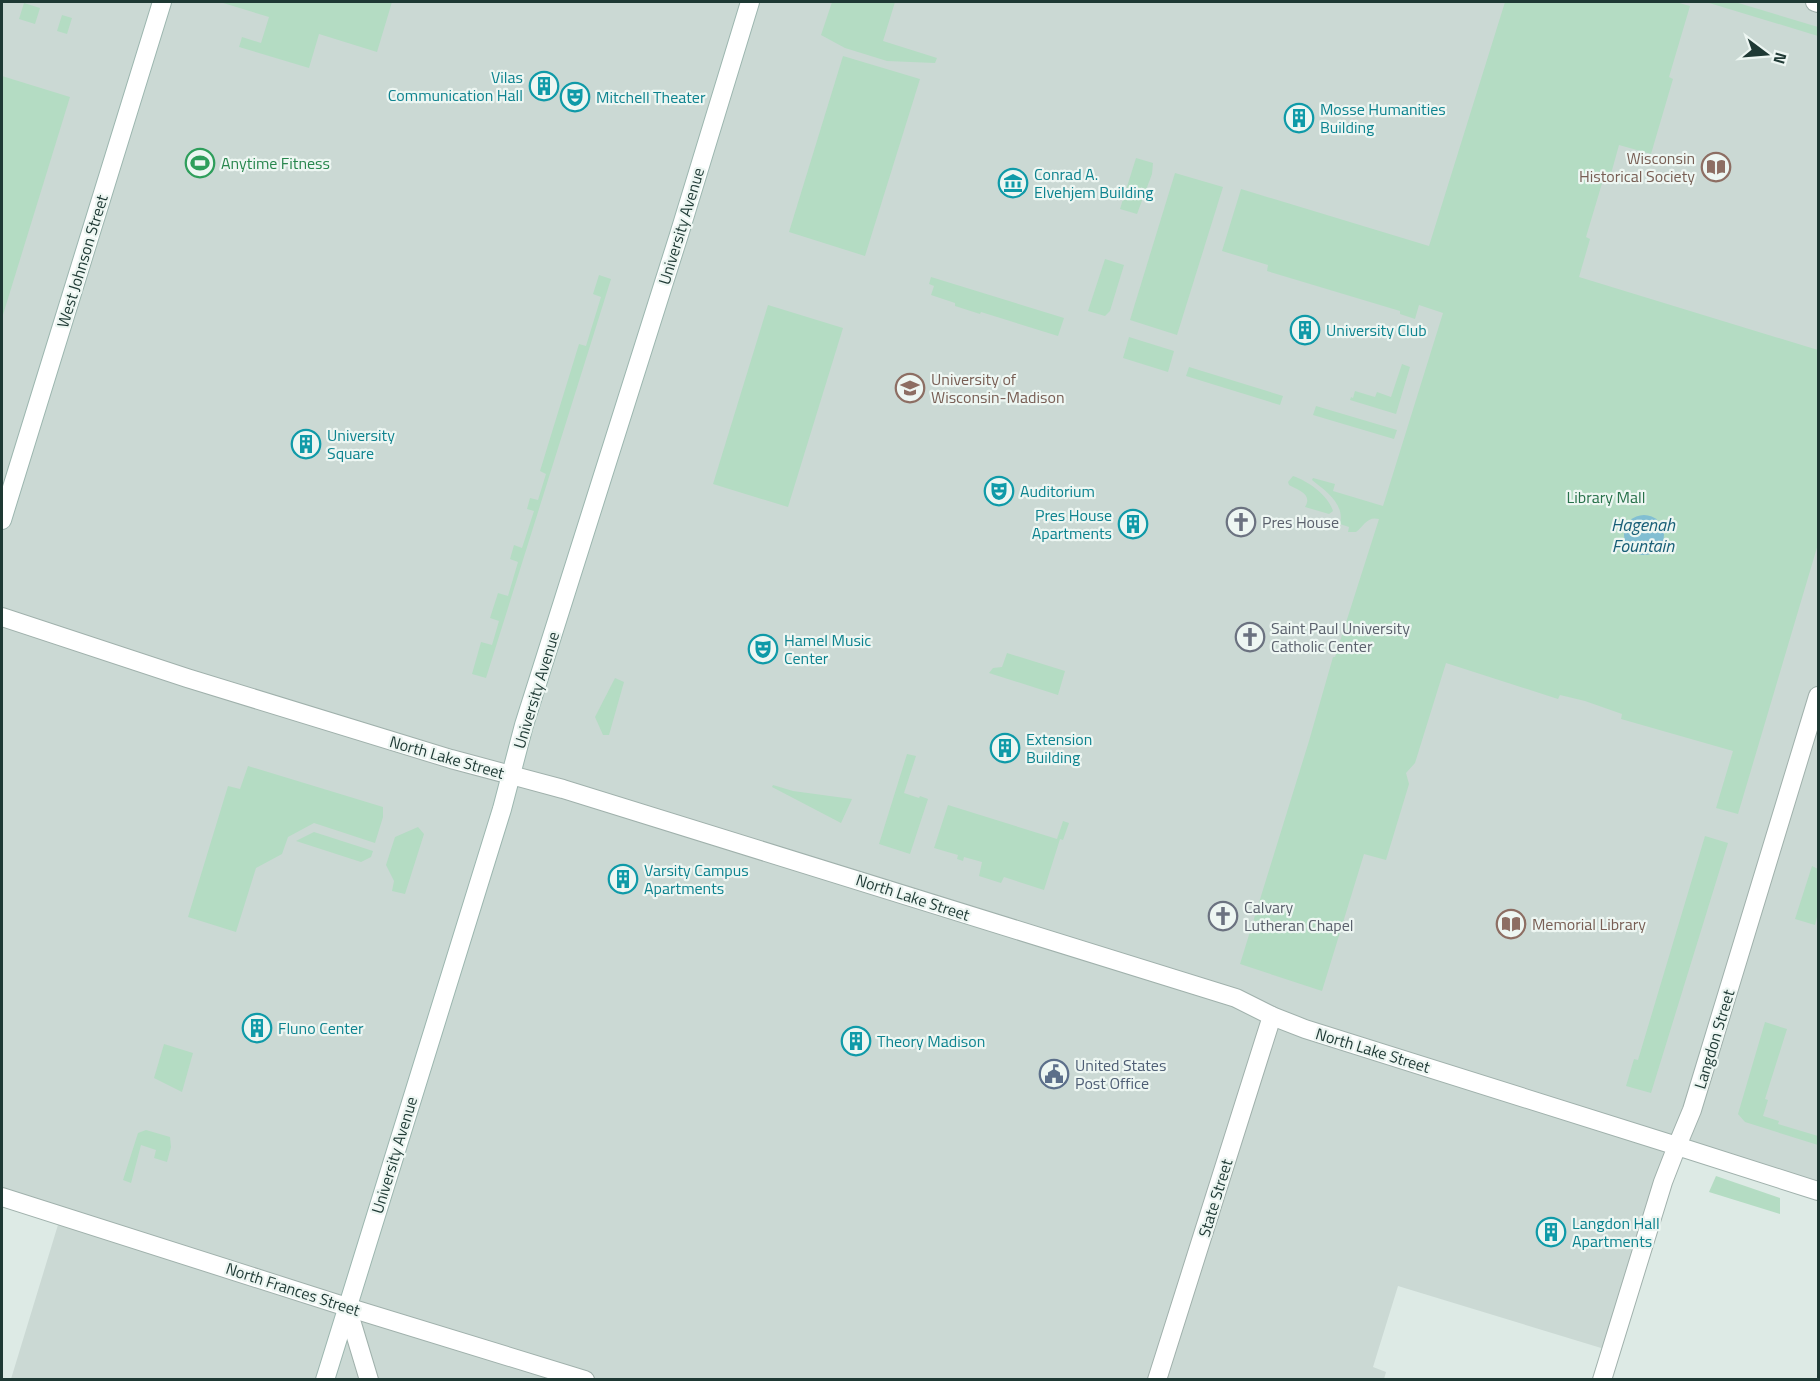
<svg xmlns="http://www.w3.org/2000/svg" width="1820" height="1381" font-family="'Titillium Web',sans-serif">
<style>
.built{fill:#cbd9d4}
.green{fill:#b4dcc3}
.water{fill:#81bed2}
.lines{fill:none;stroke-linecap:round;stroke-linejoin:round}
.pedestrian-casing{stroke:#a0b1ac;stroke-width:20}
.minor-casing{stroke:#a0b1ac;stroke-width:20}
.tertiary-casing{stroke:#a0b1ac;stroke-width:20}
.secondary-casing{stroke:#9cb6af;stroke-width:20}
.pedestrian{stroke:#fff;stroke-width:18}
.minor{stroke:#fff;stroke-width:18}
.tertiary{stroke:#fff;stroke-width:18}
.secondary{stroke:#fff;stroke-width:18}
.labels{text-anchor:middle;stroke-width:4.5;stroke-linejoin:round;paint-order:stroke}
.culture-label{font-size:16px;fill:#0d838f;stroke:#edf6f2;text-anchor:start}
.education-label{font-size:16px;fill:#785e54;stroke:#edf6f2;text-anchor:start}
.leisure-label{font-size:16px;fill:#27864d;stroke:#edf6f2;text-anchor:start}
.street-label{font-size:16px;fill:#1e3934;stroke:#edf6f2}
.park-label{font-size:16px;fill:#27714a;stroke:#edf6f2}
.worship-label{font-size:16px;fill:#5b616d;stroke:#edf6f2;text-anchor:start}
.service-label{font-size:16px;fill:#4e5e75;stroke:#edf6f2;text-anchor:start}
.water-label{font-size:18px;font-style:italic;fill:#175e77;stroke:#edf6f2}
</style>
<rect width="100%" height="100%" fill="#ddeae5"/>
<polygon class="built" points="2,2 1818,2 1818,1191 1678,1146 1611,1351 1398,1286 1373,1367 1386,1372 1384,1379 11,1379 61,1215 2,1197"/>
<g class="green">
<polygon points="220,2 392,2 377,52 319,34 309,68 239,47 242,37 261,43 269,17"/>
<polygon points="832,2 895,2 883,41 937,58 935,63 887,61 845,48 821,35"/>
<path d="M1505,2H1676L1690,6L1669,77L1673,79L1651,154L1619,145L1609,181L1603,180L1586,237L1590,239L1579,277L1818,350V544L1738,814L1716,808L1733,751L1621,719L1622,714L1585,701L1560,695L1558,699L1446,663L1415,763L1406,773L1409,784L1386,860L1364,854L1322,991L1240,964L1309,741L1333,657H1335L1379,519C1367,516 1364,526 1356,532H1348L1349,527L1340,524C1345,504 1326,491 1312,480L1313,478L1335,484L1333,491L1383,506L1443,313L1419,305L1415,319L1400,314V311L1267,271L1268,265L1222,251L1241,189L1429,246Z"/>
<polygon points="1706,2 1735,2 1818,27 1818,36"/>
<polygon points="24,3 40,8 35,24 19,19"/>
<polygon points="62,15 72,18 67,34 57,31"/>
<polygon points="843,56 920,79 865,256 789,232"/>
<polygon points="2,76 70,97 2,318"/>
<polygon points="1136,158 1153,163 1152,174 1137,214 1120,209"/>
<polygon points="1175,173 1223,187 1177,335 1130,320"/>
<polygon points="1105,259 1124,265 1110,311 1105,316 1088,311"/>
<polygon points="599,275 611,279 486,678 472,674 481,642 492,645 499,621 490,618 498,593 508,596 518,562 510,559 514,545 522,548 534,511 527,509 530,498 538,500 546,474 540,471 579,344 586,346 601,297 593,294"/>
<polygon points="931,277 1064,318 1058,336 981,312 980,314 955,306 955,303 931,295 934,286 929,284"/>
<polygon points="768,305 843,328 788,507 713,484"/>
<polygon points="1129,337 1174,351 1168,372 1123,358"/>
<polygon points="1402,364 1410,367 1396,414 1350,400 1351,397 1353,398 1355,391 1375,397 1377,392 1391,397"/>
<polygon points="1189,367 1283,396 1280,405 1186,376"/>
<polygon points="1316,406 1397,430 1394,439 1313,415"/>
<path d="M1293,476C1308,481 1328,495 1333,511L1329,514L1305,507C1313,494 1298,490 1289,485L1288,482Z"/>
<polygon points="1007,653 1065,671 1058,695 989,673 993,668 1002,667"/>
<polygon points="615,678 624,682 609,735 603,735 595,717"/>
<polygon points="907,754 916,756 904,793 919,798 920,796 928,799 910,854 879,844"/>
<polygon points="248,766 383,807 383,817 375,843 314,823 288,837 282,854 256,868 236,932 188,917 228,786 240,789"/>
<polygon points="773,785 793,791 852,799 841,823 772,787"/>
<polygon points="948,805 1057,839 1063,821 1069,823 1063,840 1060,839 1044,890 1004,877 1001,883 979,876 982,862 964,857 963,861 957,859 958,855 934,848"/>
<polygon points="418,827 424,834 405,894 392,891 394,881 386,865 395,837"/>
<polygon points="314,832 373,851 371,857 361,862 296,841"/>
<polygon points="1705,836 1728,843 1651,1093 1626,1086 1634,1059 1638,1060"/>
<polygon points="1812,866 1818,869 1818,913 1815,925 1795,919"/>
<polygon points="1765,1022 1787,1029 1765,1099 1768,1100 1763,1116 1779,1121 1778,1124 1818,1136 1818,1145 1745,1122 1738,1114"/>
<polygon points="164,1044 193,1053 182,1092 154,1078"/>
<polygon points="146,1130 170,1137 171,1147 167,1162 154,1158 156,1150 141,1145 131,1183 123,1180 138,1133"/>
<polygon points="1716,1176 1780,1198 1780,1214 1709,1192"/>
</g>
<circle class="water" cx="1644" cy="535" r="20"/>
<g class="lines">
<g class="pedestrian-casing">
<polyline id="pedestrian" points="1157,1380 1272,1016"/>
</g>
<g class="minor-casing">
<g id="minor">
<polyline points="2,1197 347,1307 585,1380"/>
<polyline points="347,1307 369,1380"/>
<polyline points="1602,1380 1663,1182 1677,1146 1818,1191"/>
</g>
</g>
<g class="tertiary-casing">
<g id="tertiary">
<polyline points="1815,2 1818,3"/>
<polyline points="2,617 187,678 451,759 563,789 1236,998 1272,1016 1305,1029 1677,1146 1692,1110 1818,696"/>
</g>
</g>
<g class="secondary-casing">
<g id="secondary">
<polyline points="2,520 162,2"/>
<polyline points="325,1380 502,809 524,725 678,238 750,2"/>
</g>
</g>
<use href="#pedestrian" class="pedestrian"/>
<use href="#minor" class="minor"/>
<use href="#tertiary" class="tertiary"/>
<use href="#secondary" class="secondary"/>
</g>
<defs>
<g id="building-ring" transform="scale(1.5)"><circle r="9.5" fill="#edf6f2" stroke="#0f9aa8" stroke-width="1.5"/><path d="M-4-6H4V6H1V3H-1V6H-4ZM-2.5-4.3h1.7v1.8h-1.7ZM.8-4.3h1.7v1.8H.8ZM-2.5-1h1.7V.8h-1.7ZM.8-1h1.7V.8H.8Z" fill="#0f9aa8"/></g>
<g id="theatre-ring" transform="scale(1.5)"><circle r="9.5" fill="#edf6f2" stroke="#0f9aa8" stroke-width="1.5"/><path d="M-5-5.5Q0-4 5-5.5V0Q5 5 0 6Q-5 5-5 0ZM-3.3-2.5H-1v1.5H-3.3ZM1-2.5H3.3v1.5H1ZM-2.8 1Q0 5.5 2.8 1Z" fill="#0f9aa8"/></g>
<g id="stadium-ring" transform="scale(1.5)"><circle r="9.5" fill="#edf6f2" stroke="#2e9e5b" stroke-width="1.5"/><path d="M0-5a6.5 5 0 1 0 0 10a6.5 5 0 1 0 0-10ZM-3.5-1.8h7v3.6h-7Z" fill="#2e9e5b"/></g>
<g id="library-ring" transform="scale(1.5)"><circle r="9.5" fill="#edf6f2" stroke="#8d6e63" stroke-width="1.5"/><path d="M-6-4Q-3-5.5-.7-3.5V5Q-3 3-6 4ZM6-4Q3-5.5 .7-3.5V5Q3 3 6 4Z" fill="#8d6e63"/></g>
<g id="museum-ring" transform="scale(1.5)"><circle r="9.5" fill="#edf6f2" stroke="#0f9aa8" stroke-width="1.5"/><path d="M0-6L6-3V-2H-6V-3ZM-5-1h2V3h-2ZM-1-1h2V3h-2ZM3-1h2V3H3ZM-6 4H6V6H-6Z" fill="#0f9aa8"/></g>
<g id="university-ring" transform="scale(1.5)"><circle r="9.5" fill="#edf6f2" stroke="#8d6e63" stroke-width="1.5"/><path d="M0-5L7-2L0 1L-7-2ZM-4 1L0 2.5L4 1V4Q0 6-4 4Z" fill="#8d6e63"/></g>
<g id="church-ring" transform="scale(1.5)"><circle r="9.5" fill="#edf6f2" stroke="#6b7280" stroke-width="1.5"/><path d="M-1.2-6h2.4v3.5h3.3v2.4h-3.3V6h-2.4V-.1h-3.3v-2.4h3.3Z" fill="#6b7280"/></g>
<g id="civic-ring" transform="scale(1.5)"><circle r="9.5" fill="#edf6f2" stroke="#5c6f8a" stroke-width="1.5"/><path d="M-.6-6.5H3V-4.5H.6V-3L4-1V1h2V6H-6V1h2V-1L-.6-3ZM-1.2 2.5V6h2.4V2.5Z" fill="#5c6f8a"/></g>
</defs>
<g fill-rule="evenodd">
<use href="#building-ring" x="544" y="86"/>
<use href="#theatre-ring" x="575" y="97"/>
<use href="#building-ring" x="1299" y="118"/>
<use href="#stadium-ring" x="200" y="163"/>
<use href="#library-ring" x="1716" y="167"/>
<use href="#museum-ring" x="1013" y="183"/>
<use href="#building-ring" x="1305" y="330"/>
<use href="#university-ring" x="910" y="388"/>
<use href="#building-ring" x="306" y="444"/>
<use href="#theatre-ring" x="999" y="491"/>
<use href="#church-ring" x="1241" y="522"/>
<use href="#building-ring" x="1133" y="524"/>
<use href="#church-ring" x="1250" y="637"/>
<use href="#theatre-ring" x="763" y="649"/>
<use href="#building-ring" x="1005" y="748"/>
<use href="#building-ring" x="623" y="879"/>
<use href="#church-ring" x="1223" y="916"/>
<use href="#library-ring" x="1511" y="924"/>
<use href="#building-ring" x="257" y="1028"/>
<use href="#building-ring" x="856" y="1041"/>
<use href="#civic-ring" x="1054" y="1074"/>
<use href="#building-ring" x="1551" y="1232"/>
</g>
<g class="labels">
<g class="culture-label">
<text x="523" y="83" text-anchor="end">Vilas<tspan x="523" dy="18">Communication Hall</tspan></text>
<text x="596" y="103">Mitchell Theater</text>
<text x="1320" y="115">Mosse Humanities<tspan x="1320" dy="18">Building</tspan></text>
<text x="1034" y="180">Conrad A.<tspan x="1034" dy="18">Elvehjem Building</tspan></text>
<text x="1326" y="336">University Club</text>
<text x="327" y="441">University<tspan x="327" dy="18">Square</tspan></text>
<text x="1020" y="497">Auditorium</text>
<text x="1112" y="521" text-anchor="end">Pres House<tspan x="1112" dy="18">Apartments</tspan></text>
<text x="784" y="646">Hamel Music<tspan x="784" dy="18">Center</tspan></text>
<text x="1026" y="745">Extension<tspan x="1026" dy="18">Building</tspan></text>
<text x="644" y="876">Varsity Campus<tspan x="644" dy="18">Apartments</tspan></text>
<text x="278" y="1034">Fluno Center</text>
<text x="877" y="1047">Theory Madison</text>
<text x="1572" y="1229">Langdon Hall<tspan x="1572" dy="18">Apartments</tspan></text>
</g>
<g class="education-label">
<text x="1695" y="164" text-anchor="end">Wisconsin<tspan x="1695" dy="18">Historical Society</tspan></text>
<text x="931" y="385">University of<tspan x="931" dy="18">Wisconsin-Madison</tspan></text>
<text x="1532" y="930">Memorial Library</text>
</g>
<g class="leisure-label">
<text x="221" y="169">Anytime Fitness</text>
</g>
<g class="street-label">
<text transform="translate(681 226) rotate(-73)" y="6">University Avenue</text>
<text transform="translate(82 261) rotate(-73)" y="6">West Johnson Street</text>
<text transform="translate(536 690) rotate(-73)" y="6">University Avenue</text>
<text transform="translate(447 757) rotate(16)" y="6">North Lake Street</text>
<text transform="translate(913 897) rotate(18)" y="6">North Lake Street</text>
<text transform="translate(1714 1039) rotate(-73)" y="6">Langdon Street</text>
<text transform="translate(1373 1050) rotate(17)" y="6">North Lake Street</text>
<text transform="translate(394 1155) rotate(-73)" y="6">University Avenue</text>
<text transform="translate(1215 1198) rotate(-73)" y="6">State Street</text>
<text transform="translate(293 1289) rotate(18)" y="6">North Frances Street</text>
</g>
<g class="park-label">
<text x="1606" y="503">Library Mall</text>
</g>
<g class="worship-label">
<text x="1262" y="528">Pres House</text>
<text x="1271" y="634">Saint Paul University<tspan x="1271" dy="18">Catholic Center</tspan></text>
<text x="1244" y="913">Calvary<tspan x="1244" dy="18">Lutheran Chapel</tspan></text>
</g>
<g class="service-label">
<text x="1075" y="1071">United States<tspan x="1075" dy="18">Post Office</tspan></text>
</g>
<g class="water-label">
<text x="1643" y="531">Hagenah<tspan x="1643" dy="21">Fountain</tspan></text>
</g>
</g>
<rect width="1820" height="1381" fill="none" stroke="#1e3934" stroke-width="6"/>
<g transform="translate(1766 54) rotate(106)" stroke="#edf6f2" stroke-width="4.5" paint-order="stroke">
<path d="M0-4.5L10 22L0 15L-10 22Z" fill="#1e3934"/>
<text y="-9" font-size="16" font-weight="bold" text-anchor="middle" fill="#1e3934">N</text>
</g>
</svg>
